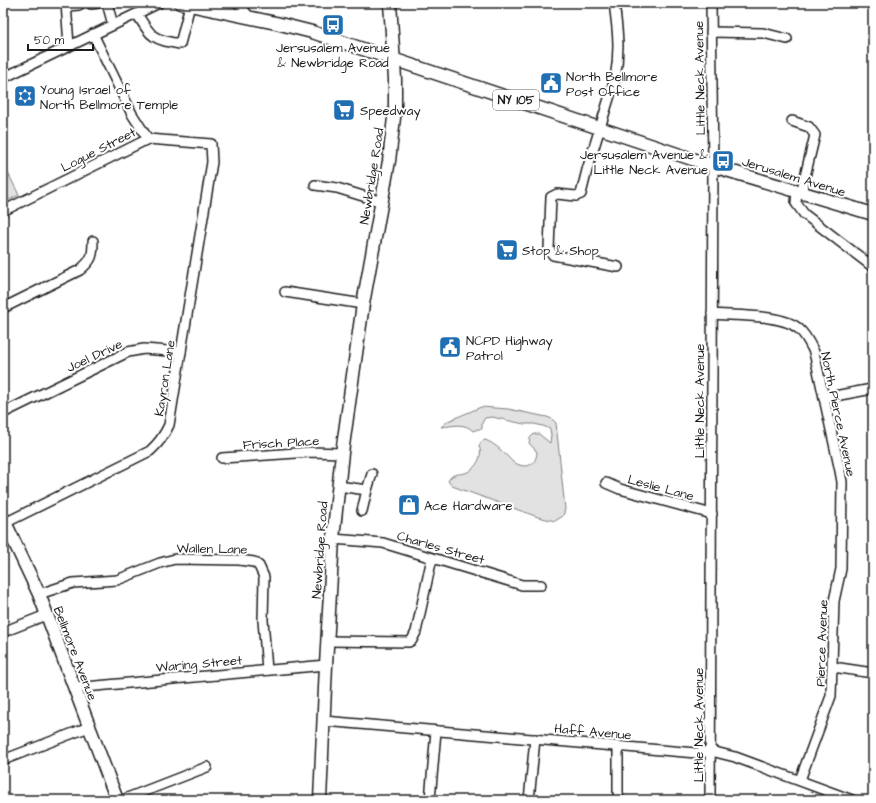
<svg xmlns="http://www.w3.org/2000/svg" width="876" height="803" font-family="'Architects Daughter',sans-serif">
<style>
.green{fill:#e2e2e2;stroke:#7f7f7f}
.lines{fill:none;stroke-linecap:round;stroke-linejoin:round}
.minor-casing{stroke:#1c1c1c;stroke-width:12}
.major-casing{stroke:#1c1c1c;stroke-width:15}
.minor{stroke:#fff;stroke-width:9}
.major{stroke:#fff;stroke-width:12}
.labels{text-anchor:middle;stroke-width:4;stroke-linejoin:round;paint-order:stroke}
.shield{fill:#fff;stroke:#606060;stroke-width:1}
.shield-label{font-size:12px;font-weight:bold;fill:#1c1c1c}
.poi-label{font-size:13px;fill:#1c1c1c;stroke:#fff;text-anchor:start}
.street-label{font-size:13px;fill:#1c1c1c;stroke:#fff}
</style>
<rect width="100%" height="100%" fill="#fff"/>
<filter id="ink" filterUnits="userSpaceOnUse"><feTurbulence type="fractalNoise" baseFrequency=".025" numOctaves="2"/><feDisplacementMap in="SourceGraphic" scale="8" xChannelSelector="R" yChannelSelector="G"/><feConvolveMatrix kernelMatrix="1 2 1 2 8 2 1 2 1" color-interpolation-filters="sRGB"/></filter>
<g filter="url(#ink)">
<g class="green">
<polygon points="3,163 19,195 3,203"/>
<path d="M481,407L508,409L547,417L552,419L556,423L563,490L565,509L563,516L555,521L538,517L452,486L448,481C452,473 457,475 465,473C475,470 484,456 479,446L481,442L485,440C494,443 501,450 508,457C510,459 512,462 515,463C526,469 536,466 537,452L529,443L530,438L534,434H539L550,443L551,435L550,429L543,426L534,424H524L492,417L485,418L482,423V429H478L473,431C464,422 453,426 441,427L448,421Z"/>
</g>
<g class="lines">
<g class="minor-casing">
<g id="minor">
<polyline points="66,3 69,46"/>
<polyline points="107,3 113,25"/>
<polyline points="239,3 249,17"/>
<path d="M614,3C618,32 620,51 615,79L587,170L581,194L576,196L557,194L551,197L549,249L553,255L618,267"/>
<polyline points="91,4 98,3"/>
<polyline points="67,6 79,5"/>
<path d="M137,14C152,38 152,39 180,44L190,5"/>
<polyline points="711,32 763,33 787,39"/>
<polyline points="93,34 132,114 148,139"/>
<polyline points="3,78 159,3"/>
<polyline points="792,121 809,127 815,135 801,193"/>
<polyline points="315,185 337,188 382,202"/>
<polyline points="797,191 796,203 804,214 873,267"/>
<path d="M3,211L148,139L211,144L212,162L169,425C164,436 159,443 150,451L5,523"/>
<polyline points="285,292 363,304"/>
<path d="M3,308L80,270C92,260 93,256 93,241"/>
<path d="M712,314C734,316 784,314 799,329C806,335 810,344 814,352L840,471L842,482L841,569L834,601L831,696L800,780"/>
<polyline points="824,398 872,389"/>
<polyline points="3,413 128,352 144,349 181,352"/>
<polyline points="222,458 311,452 342,453"/>
<polyline points="606,483 620,489 712,514"/>
<polyline points="338,486 367,490 362,511"/>
<polyline points="367,490 372,474"/>
<polyline points="333,539 383,543 522,585 541,585"/>
<polyline points="39,594 73,583 117,580 160,563 175,559 239,560 254,562 259,566 264,577 263,620 267,670"/>
<polyline points="3,632 46,615"/>
<polyline points="327,641 409,642 412,640 416,632 432,558"/>
<polyline points="833,667 873,673"/>
<polyline points="74,688 326,665"/>
<polyline points="324,721 696,753 711,751 735,757 852,800"/>
<polyline points="618,747 618,792 619,800"/>
<polyline points="3,760 89,727"/>
<polyline points="122,800 207,767"/>
<polyline points="430,800 436,731"/>
<polyline points="529,800 535,739"/>
<polyline points="710,800 713,166 711,3"/>
</g>
</g>
<g class="major-casing">
<g id="major">
<polyline points="180,3 276,23 312,32 713,166 873,214"/>
<polyline points="3,518 39,594 117,800"/>
<polyline points="320,800 326,665 333,539 342,453 363,304 389,161 395,109 395,79 390,3"/>
</g>
</g>
<use href="#minor" class="minor"/>
<use href="#major" class="major"/>
</g>
</g>
<defs>
<g id="bus-square" transform="scale(1.15)"><rect x="-9" y="-9" width="18" height="18" rx="4" fill="#1f6fb2" stroke="#fff"/><path d="M-5-6H5V4H4V6H2V4H-2V6H-4V4H-5ZM-3.5-4V0h7V-4ZM-3.5 1.2v1.5H-2V1.2ZM2 1.2v1.5H3.5V1.2Z" fill="#fff"/></g>
<g id="civic-square" transform="scale(1.15)"><rect x="-9" y="-9" width="18" height="18" rx="4" fill="#1f6fb2" stroke="#fff"/><path d="M-.6-6.5H3V-4.5H.6V-3L4-1V1h2V6H-6V1h2V-1L-.6-3ZM-1.2 2.5V6h2.4V2.5Z" fill="#fff"/></g>
<g id="synagogue-square" transform="scale(1.15)"><rect x="-9" y="-9" width="18" height="18" rx="4" fill="#1f6fb2" stroke="#fff"/><path d="M0-6.5L5.6 3.2H-5.6ZM0 6.5L5.6-3.2H-5.6Z" fill="#fff"/></g>
<g id="supermarket-square" transform="scale(1.15)"><rect x="-9" y="-9" width="18" height="18" rx="4" fill="#1f6fb2" stroke="#fff"/><path d="M-6-5.5h2.5l.6 2H6L4.5 2H-2.5L-4.4-4H-6ZM-1.5 3.2a1.3 1.3 0 1 0 .1 0ZM3 3.2a1.3 1.3 0 1 0 .1 0Z" fill="#fff"/></g>
<g id="shop-square" transform="scale(1.15)"><rect x="-9" y="-9" width="18" height="18" rx="4" fill="#1f6fb2" stroke="#fff"/><path d="M-5-2.5h2.3a2.7 3.5 0 0 1 5.4 0H5L5.5 6h-11ZM-1.5-2.5h3a1.5 2.3 0 0 0-3 0Z" fill="#fff"/></g>
</defs>
<g fill-rule="evenodd">
<use href="#bus-square" x="333" y="25"/>
<use href="#civic-square" x="551" y="83"/>
<use href="#synagogue-square" x="25" y="96"/>
<use href="#supermarket-square" x="344" y="110"/>
<use href="#bus-square" x="723" y="161"/>
<use href="#supermarket-square" x="507" y="250"/>
<use href="#civic-square" x="450" y="347"/>
<use href="#shop-square" x="409" y="505"/>
</g>
<g class="labels">
<rect class="shield" x="493" y="90" width="46" height="20" rx="3"/>
<g class="shield-label">
<text x="516" y="104">NY 105</text>
</g>
<g class="poi-label">
<text x="333" y="52" text-anchor="middle">Jersusalem Avenue<tspan x="333" dy="15">&amp; Newbridge Road</tspan></text>
<text x="566" y="81">North Bellmore<tspan x="566" dy="15">Post Office</tspan></text>
<text x="40" y="94">Young Israel of<tspan x="40" dy="15">North Bellmore Temple</tspan></text>
<text x="360" y="115">Speedway</text>
<text x="708" y="159" text-anchor="end">Jersusalem Avenue &amp;<tspan x="708" dy="15">Little Neck Avenue</tspan></text>
<text x="522" y="255">Stop &amp; Shop</text>
<text x="466" y="345">NCPD Highway<tspan x="466" dy="15">Patrol</tspan></text>
<text x="424" y="510">Ace Hardware</text>
</g>
<g class="street-label">
<text transform="translate(699 78) rotate(-91)" y="5">Little Neck Avenue</text>
<text transform="translate(98 149) rotate(-27)" y="5">Logue Street</text>
<text transform="translate(371 176) rotate(-81)" y="5">Newbridge Road</text>
<text transform="translate(794 176) rotate(17)" y="5">Jerusalem Avenue</text>
<text transform="translate(94 355) rotate(-25)" y="5">Joel Drive</text>
<text transform="translate(164 378) rotate(-81)" y="5">Kayron Lane</text>
<text transform="translate(699 401) rotate(-90)" y="5">Little Neck Avenue</text>
<text transform="translate(839 414) rotate(78)" y="5">North Pierce Avenue</text>
<text transform="translate(281 442) rotate(-3)" y="5">Frisch Place</text>
<text transform="translate(661 487) rotate(15)" y="5">Leslie Lane</text>
<text transform="translate(441 547) rotate(16)" y="5">Charles Street</text>
<text transform="translate(212 548) rotate(1)" y="5">Wallen Lane</text>
<text transform="translate(319 550) rotate(-86)" y="5">Newbridge Road</text>
<text transform="translate(821 643) rotate(-88)" y="5">Pierce Avenue</text>
<text transform="translate(76 653) rotate(69)" y="5">Bellmore Avenue</text>
<text transform="translate(199 663) rotate(-5)" y="5">Waring Street</text>
<text transform="translate(698 725) rotate(-90)" y="5">Little Neck Avenue</text>
<text transform="translate(593 731) rotate(5)" y="5">Haff Avenue</text>
</g>
</g>
<rect width="876" height="803" fill="none" stroke="#fff" stroke-width="16"/>
<rect x="8" y="8" width="860" height="787" fill="none" stroke="#1c1c1c" stroke-width="1.5" filter="url(#ink)"/>
<path d="M28 44v6h65v-6" fill="none" stroke="#1c1c1c" stroke-width="2"/>
<text x="34" y="44" font-size="12" fill="#1c1c1c" stroke="#ffffff" stroke-width="3" paint-order="stroke">50 m</text>
</svg>
